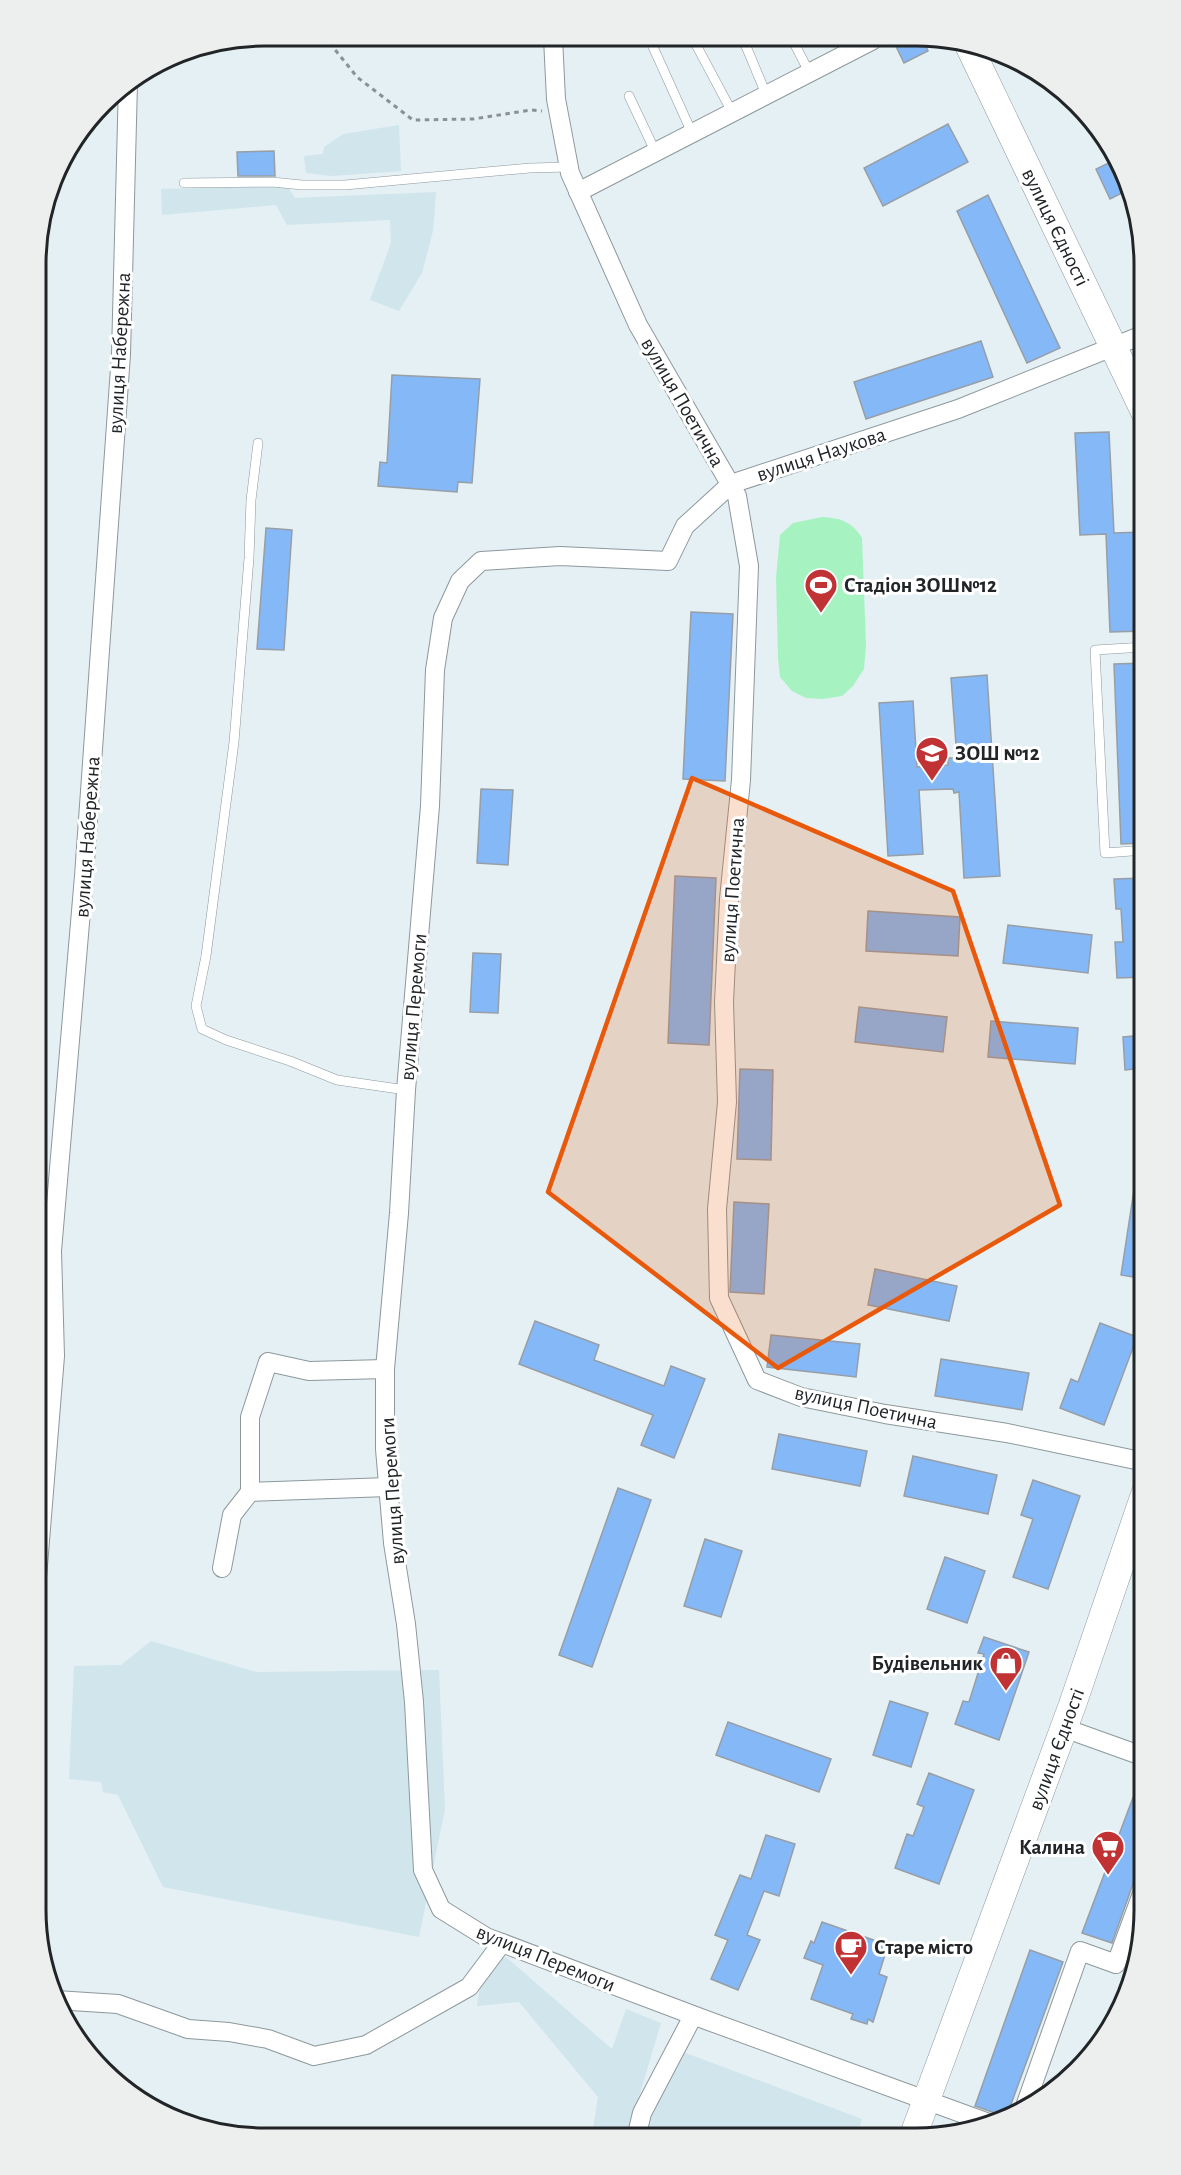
<svg xmlns="http://www.w3.org/2000/svg" width="1181" height="2175" font-family="'Alegreya Sans',sans-serif">
<style>
.built{fill:#d1e5ec}
.green{fill:#a6f3c1}
.building{fill:#84b8f7;stroke:#989ea6;stroke-width:1.5}
.lines{fill:none;stroke-linecap:round;stroke-linejoin:round}
.lane-casing{stroke:#8d989b;stroke-width:10}
.street-casing{stroke:#8d989b;stroke-width:20}
.secondary-casing{stroke:#8d989b;stroke-width:28}
.path{stroke:#899194;stroke-width:3;stroke-dasharray:4.5 4.5;stroke-linecap:butt}
.lane{stroke:#fff;stroke-width:9}
.street{stroke:#fff;stroke-width:18}
.secondary{stroke:#fff;stroke-width:27}
.marked{fill:#e8590c;fill-opacity:0.2;stroke:#e8590c;stroke-width:4.5;stroke-linejoin:round}
.labels{text-anchor:middle;stroke-width:6;stroke-linejoin:round;paint-order:stroke}
.street-label{font-size:21px;fill:#212527;stroke:#fff}
.poi-label{font-size:21px;font-weight:bold;fill:#212527;stroke:#fff;text-anchor:start}
.rim{fill:none;stroke:#212527;stroke-width:3}
</style>
<rect width="100%" height="100%" fill="#e4f0f4"/>
<g class="built">
<polygon points="399,125 401,171 332,176 306,173 304,156 323,154 324,147 343,134"/>
<polygon points="287,186 295,198 436,192 433,231 422,273 399,311 370,300 391,243 390,220 287,225 276,205 162,215 161,189"/>
<polygon points="151,1641 256,1672 439,1670 445,1809 419,1937 163,1887 118,1795 103,1792 101,1782 69,1779 74,1666 121,1665"/>
<polygon points="485,1954 507,1958 612,2049 626,2009 661,2023 629,2130 592,2135 598,2097 519,2002 477,2006"/>
<polygon points="683,2052 862,2119 856,2139 641,2138 644,2126"/>
</g>
<path class="green" d="M822,517C841,518 852,522 862,538L866,645L864,669L853,686L842,696L823,699L806,698L792,691L780,677L778,658L776,578L780,535L793,523Z"/>
<g class="building">
<polygon points="893,40 923,40 928,51 904,63"/>
<polygon points="948,124 968,162 883,206 864,168"/>
<polygon points="274,151 275,176 238,176 237,152"/>
<polygon points="1117,159 1132,188 1110,199 1096,169"/>
<polygon points="988,195 1060,348 1027,363 957,211"/>
<polygon points="981,341 993,377 866,419 854,382"/>
<polygon points="392,375 480,379 472,483 458,482 457,492 378,486 380,462 387,463"/>
<polygon points="1109,432 1114,533 1143,532 1145,631 1110,632 1106,534 1080,535 1075,433"/>
<polygon points="266,528 292,530 284,650 257,649"/>
<polygon points="691,612 733,614 725,781 683,779"/>
<polygon points="1145,663 1145,843 1121,844 1114,664"/>
<polygon points="987,675 1000,876 964,878 959,792 954,793 953,789 919,790 923,854 888,856 879,703 913,701 917,767 948,765 948,758 957,758 951,678"/>
<polygon points="481,789 513,790 508,865 477,863"/>
<polygon points="675,876 716,878 709,1045 668,1043"/>
<polygon points="1145,878 1145,977 1117,978 1115,942 1123,942 1121,909 1116,909 1114,879"/>
<polygon points="868,911 960,917 958,956 866,951"/>
<polygon points="1008,925 1092,935 1088,973 1003,963"/>
<polygon points="473,953 501,954 498,1013 470,1012"/>
<polygon points="859,1007 947,1017 943,1052 855,1042"/>
<polygon points="991,1021 1078,1028 1075,1064 988,1057"/>
<polygon points="1145,1035 1145,1068 1125,1070 1123,1037"/>
<polygon points="740,1069 773,1070 771,1160 737,1159"/>
<polygon points="1137,1170 1145,1171 1145,1279 1121,1275"/>
<polygon points="734,1202 769,1204 764,1294 730,1292"/>
<polygon points="875,1269 957,1286 949,1321 868,1305"/>
<polygon points="535,1321 599,1345 594,1360 664,1386 671,1366 705,1379 674,1458 641,1445 653,1415 519,1364"/>
<polygon points="1100,1323 1137,1337 1104,1425 1060,1408 1071,1379 1078,1382"/>
<polygon points="771,1335 860,1344 856,1377 767,1367"/>
<polygon points="941,1359 1029,1373 1022,1410 935,1396"/>
<polygon points="779,1434 867,1451 860,1486 772,1469"/>
<polygon points="913,1456 997,1475 988,1514 904,1496"/>
<polygon points="1033,1480 1080,1496 1048,1589 1013,1577 1033,1519 1021,1515"/>
<polygon points="618,1488 651,1500 592,1667 559,1655"/>
<polygon points="705,1539 742,1551 721,1617 684,1606"/>
<polygon points="945,1557 985,1571 967,1623 927,1609"/>
<polygon points="984,1637 1029,1652 999,1740 955,1724 963,1701 969,1702 984,1654 978,1653"/>
<polygon points="890,1701 928,1713 911,1767 873,1755"/>
<polygon points="728,1722 831,1759 819,1792 716,1755"/>
<polygon points="1143,1771 1144,1863 1139,1878 1133,1884 1112,1943 1082,1933"/>
<polygon points="929,1773 974,1790 939,1884 895,1868 907,1834 913,1836 924,1807 917,1804"/>
<polygon points="766,1835 795,1844 779,1896 764,1891 747,1935 760,1940 738,1990 711,1979 728,1940 715,1935 740,1875 751,1879"/>
<polygon points="822,1922 888,1945 879,1974 887,1977 873,2022 868,2019 867,2024 851,2019 853,2014 811,1999 823,1965 804,1958 811,1941 814,1943"/>
<polygon points="1030,1950 1063,1962 1006,2118 1004,2120 998,2114 975,2106"/>
</g>
<g class="lines">
<g class="lane-casing">
<g id="lane">
<polyline points="649,38 692,133"/>
<polyline points="693,39 732,112"/>
<polyline points="743,39 766,94"/>
<polyline points="792,39 809,72"/>
<polyline points="842,40 848,52"/>
<polyline points="629,96 656,153"/>
<polyline points="184,183 272,182 302,185 345,185 530,168 569,167"/>
<polyline points="258,443 251,500 249,558 234,742 206,956 196,1006 202,1029 226,1040 290,1061 337,1080 406,1090"/>
<polyline points="1145,850 1105,853 1095,650 1145,647"/>
</g>
</g>
<g class="street-casing">
<g id="street">
<polyline points="553,38 556,99 570,173 638,325 737,496 749,566 741,780 729,899 724,1002 727,1102 717,1209 719,1298 757,1380 801,1397 885,1414 1007,1433 1145,1462"/>
<polyline points="578,192 873,40"/>
<polyline points="250,1492 388,1487"/>
<polyline points="222,1568 232,1515 250,1492 250,1417 268,1362 309,1371 385,1369"/>
<polyline points="36,1590 55,1356 52,1251 84,876 121,354 128,83"/>
<polyline points="1064,1728 1145,1757"/>
<polyline points="56,2000 118,2004 188,2029 229,2032 268,2039 314,2056 366,2045 469,1987 502,1943"/>
<polyline points="1024,2109 1080,1951 1116,1964 1144,1888"/>
<polyline points="994,2125 706,2020 486,1937 441,1909 423,1870 414,1702 406,1624 393,1543 385,1449 385,1369 399,1213 406,1090 430,806 435,670 443,618 460,581 481,561 560,556 668,561 685,526 731,484 958,409 1145,334"/>
<polyline points="636,2138 642,2113 693,2016"/>
</g>
</g>
<g class="secondary-casing">
<g id="secondary">
<polyline points="967,42 1145,413"/>
<polyline points="912,2139 1072,1706 1145,1493"/>
</g>
</g>
<polyline class="path" points="324,36 357,77 413,120 473,119 531,110 542,111"/>
<use href="#lane" class="lane"/>
<use href="#street" class="street"/>
<use href="#secondary" class="secondary"/>
</g>
<path class="marked" d="M692,778L953,891L1060,1205L778,1368L548,1192Z"/>
<defs>
<g id="stadium-pin" transform="scale(1.725)"><path d="M0 17L-7.5 6A9.5 9.5 0 1 1 7.5 6Z" fill="#c13234" stroke="#fff"/><path d="M0-5a6.5 5 0 1 0 0 10a6.5 5 0 1 0 0-10ZM-3.5-1.8h7v3.6h-7Z" fill="#fff"/></g>
<g id="school-pin" transform="scale(1.725)"><path d="M0 17L-7.5 6A9.5 9.5 0 1 1 7.5 6Z" fill="#c13234" stroke="#fff"/><path d="M0-5L7-2L0 1L-7-2ZM-4 1L0 2.5L4 1V4Q0 6-4 4Z" fill="#fff"/></g>
<g id="shop-pin" transform="scale(1.725)"><path d="M0 17L-7.5 6A9.5 9.5 0 1 1 7.5 6Z" fill="#c13234" stroke="#fff"/><path d="M-5-2.5h2.3a2.7 3.5 0 0 1 5.4 0H5L5.5 6h-11ZM-1.5-2.5h3a1.5 2.3 0 0 0-3 0Z" fill="#fff"/></g>
<g id="supermarket-pin" transform="scale(1.725)"><path d="M0 17L-7.5 6A9.5 9.5 0 1 1 7.5 6Z" fill="#c13234" stroke="#fff"/><path d="M-6-5.5h2.5l.6 2H6L4.5 2H-2.5L-4.4-4H-6ZM-1.5 3.2a1.3 1.3 0 1 0 .1 0ZM3 3.2a1.3 1.3 0 1 0 .1 0Z" fill="#fff"/></g>
<g id="cafe-pin" transform="scale(1.725)"><path d="M0 17L-7.5 6A9.5 9.5 0 1 1 7.5 6Z" fill="#c13234" stroke="#fff"/><path d="M-5.5-4.5H6V0H3Q3 3.5 0 3.5H-2.5Q-5.5 3.5-5.5 0ZM3-3.2v2h1.7v-2ZM-6 4.5H4V6H-6Z" fill="#fff"/></g>
</defs>
<g fill-rule="evenodd">
<use href="#stadium-pin" x="821" y="585"/>
<use href="#school-pin" x="932" y="753"/>
<use href="#shop-pin" x="1006" y="1663"/>
<use href="#supermarket-pin" x="1108" y="1847"/>
<use href="#cafe-pin" x="851" y="1947"/>
</g>
<g class="labels">
<g class="street-label">
<text transform="translate(1056 227) rotate(64)" y="7">вулиця Єдності</text>
<text transform="translate(119 353) rotate(-87)" y="7">вулиця Набережна</text>
<text transform="translate(683 402) rotate(60)" y="7">вулиця Поетична</text>
<text transform="translate(821 454) rotate(-18)" y="7">вулиця Наукова</text>
<text transform="translate(87 837) rotate(-86)" y="7">вулиця Набережна</text>
<text transform="translate(732 890) rotate(-86)" y="7">вулиця Поетична</text>
<text transform="translate(413 1007) rotate(-85)" y="7">вулиця Перемоги</text>
<text transform="translate(866 1407) rotate(12)" y="7">вулиця Поетична</text>
<text transform="translate(392 1491) rotate(-94)" y="7">вулиця Перемоги</text>
<text transform="translate(1056 1749) rotate(-70)" y="7">вулиця Єдності</text>
<text transform="translate(546 1958) rotate(22)" y="7">вулиця Перемоги</text>
</g>
<g class="poi-label">
<text x="844" y="592">Стадіон ЗОШ№12</text>
<text x="955" y="760">ЗОШ №12</text>
<text x="983" y="1670" text-anchor="end">Будівельник</text>
<text x="1085" y="1854" text-anchor="end">Калина</text>
<text x="874" y="1954">Старе місто</text>
</g>
</g>
<path d="M0 0H1181V2175H0ZM264 46H916A218 218 0 0 1 1134 264V1910A218 218 0 0 1 916 2128H264A218 218 0 0 1 46 1910V264A218 218 0 0 1 264 46Z" fill="#edeeee" fill-rule="evenodd"/>
<path class="rim" d="M264 46H916A218 218 0 0 1 1134 264V1910A218 218 0 0 1 916 2128H264A218 218 0 0 1 46 1910V264A218 218 0 0 1 264 46Z"/>
</svg>
